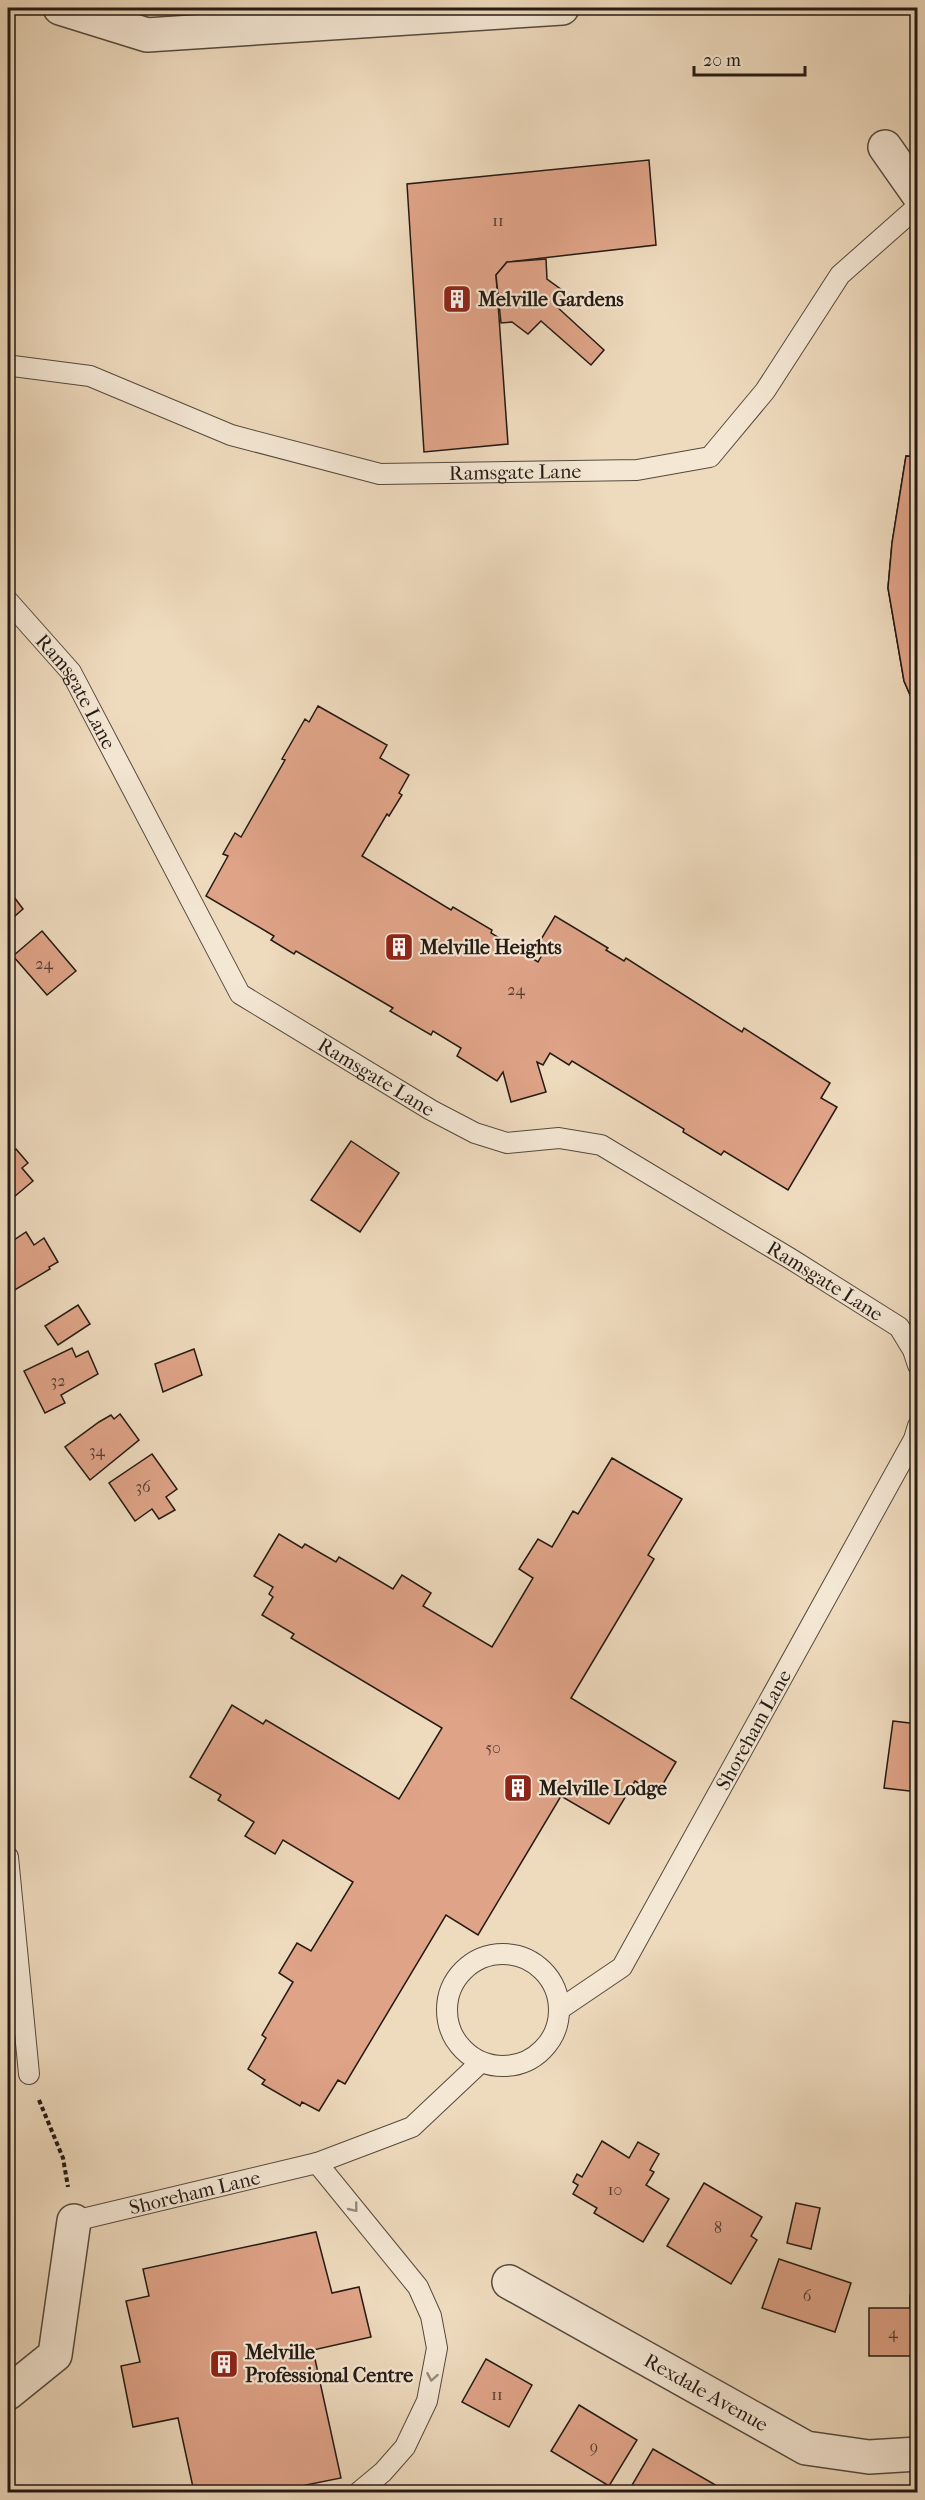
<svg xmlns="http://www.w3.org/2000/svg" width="925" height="2500" font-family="'IM FELL French Canon',serif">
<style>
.building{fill:#dfa387;stroke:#241a14;stroke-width:1.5}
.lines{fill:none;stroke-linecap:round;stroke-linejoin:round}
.service-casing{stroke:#564a3e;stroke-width:22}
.minor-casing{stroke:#564a3e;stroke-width:36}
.path{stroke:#241a14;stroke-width:4;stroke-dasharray:4.5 3;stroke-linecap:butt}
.service{stroke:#f4e7d4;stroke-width:20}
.minor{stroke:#f4e7d4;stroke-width:33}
.oneway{stroke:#968b7e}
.labels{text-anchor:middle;stroke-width:4.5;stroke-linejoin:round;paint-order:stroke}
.number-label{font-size:16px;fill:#533c31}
.poi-label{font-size:20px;font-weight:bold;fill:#241a14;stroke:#f4e7d4;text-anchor:start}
.street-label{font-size:20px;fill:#241a14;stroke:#f4e7d4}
</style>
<rect width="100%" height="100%" fill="#eedabd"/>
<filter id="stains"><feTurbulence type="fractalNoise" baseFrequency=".00333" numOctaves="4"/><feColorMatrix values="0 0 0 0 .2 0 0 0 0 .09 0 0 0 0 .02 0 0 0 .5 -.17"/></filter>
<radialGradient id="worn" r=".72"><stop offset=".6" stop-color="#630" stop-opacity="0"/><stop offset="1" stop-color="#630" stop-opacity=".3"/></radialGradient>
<g class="building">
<polygon points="649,160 656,245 507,262 496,275 508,444 424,452 407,184"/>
<polygon points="546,259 547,279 566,293 556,306 604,350 591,365 541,321 528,334 512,322 501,323 496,275 507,262"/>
<polygon points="906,456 918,457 918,713 904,681 888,588 892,543"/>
<polygon points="906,456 918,457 918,713 904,681 888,588 892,543"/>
<polygon points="318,706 387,745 380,758 409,775 399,793 402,795 389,816 387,814 362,856 451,910 453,907 492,930 491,933 538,962 547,946 540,941 555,916 608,948 606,950 624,961 626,958 742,1032 744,1028 830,1083 821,1098 837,1107 788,1190 724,1151 721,1155 683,1132 684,1129 572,1061 569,1065 550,1053 543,1065 537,1062 546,1092 511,1102 503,1072 497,1081 457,1056 461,1048 433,1031 431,1035 390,1011 393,1008 296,951 294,954 271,940 274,936 206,896 228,856 223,854 235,833 241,837 285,760 282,759 305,719 309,722"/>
<polygon points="8,889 23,909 8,922"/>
<polygon points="42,931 76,971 47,995 13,956"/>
<polygon points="351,1141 399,1173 360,1232 311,1200"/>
<polygon points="16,1149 28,1163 22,1168 33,1181 8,1202 8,1156"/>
<polygon points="26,1232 34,1245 44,1238 58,1262 49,1267 50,1269 8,1294 8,1244"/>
<polygon points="78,1305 90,1324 58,1345 45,1326"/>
<polygon points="72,1348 76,1357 88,1351 98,1374 61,1395 65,1403 45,1413 24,1371"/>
<polygon points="194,1349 202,1375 163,1392 155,1364"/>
<polygon points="120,1414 139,1440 90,1480 65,1447 99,1422 111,1415 114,1419"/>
<polygon points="152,1454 177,1489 166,1497 175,1510 159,1519 152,1509 135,1521 109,1483"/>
<polygon points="612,1458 682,1499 648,1555 654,1559 571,1698 676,1762 657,1794 635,1781 609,1824 561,1796 478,1935 446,1915 345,2084 338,2080 319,2111 302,2102 300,2106 262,2084 265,2080 248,2069 266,2038 262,2035 293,1982 279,1973 297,1943 311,1951 353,1882 283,1840 275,1854 245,1836 254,1822 218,1800 221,1795 190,1777 232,1705 263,1724 266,1720 399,1799 442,1728 291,1638 294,1634 262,1615 273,1597 269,1594 273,1587 254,1576 279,1534 302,1548 305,1544 336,1562 339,1557 393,1589 402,1575 431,1593 423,1606 492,1647 533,1578 519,1569 538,1539 552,1547 573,1511 578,1514"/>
<polygon points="893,1721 918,1724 918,1792 884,1788"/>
<polygon points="602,2141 629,2158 638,2142 659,2154 650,2170 654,2172 646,2185 669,2199 643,2242 594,2213 597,2208 573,2194 578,2185 573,2182 577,2174 582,2177"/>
<polygon points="704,2183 762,2217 751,2236 757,2240 731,2284 667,2246"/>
<polygon points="796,2203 820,2208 811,2249 787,2243"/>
<polygon points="316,2232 332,2293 359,2287 371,2337 313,2350 341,2478 271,2492 194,2492 178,2418 133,2427 121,2366 140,2362 126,2301 149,2296 143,2269"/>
<polygon points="779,2259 851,2283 835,2332 762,2308"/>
<polygon points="910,2295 918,2295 918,2356 869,2356 869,2308 910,2308"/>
<polygon points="486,2359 532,2385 509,2427 462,2402"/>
<polygon points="579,2405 637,2440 609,2486 551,2451"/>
<polygon points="653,2449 719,2487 716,2492 628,2492"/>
</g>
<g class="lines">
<g class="service-casing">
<g id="service">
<path id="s1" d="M8,368L13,366L90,376L231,435L380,474L637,470L710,457L765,391L840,275L918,206"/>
<path id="s2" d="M8,601L71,672L240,994L431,1110L475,1133L507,1143L559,1138L601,1145L791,1259L899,1327L913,1350L918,1365"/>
<polyline points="8,1857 29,2074"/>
<circle cx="503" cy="2010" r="56"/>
<path id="s3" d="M560,2009L622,1967L914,1439L918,1426"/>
<polyline points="317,2163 418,2287 431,2316 437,2348 427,2401 405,2447 383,2472 359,2492"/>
<path id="s4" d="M74,2221L317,2163L412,2127L481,2062"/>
</g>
</g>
<g class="minor-casing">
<g id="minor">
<polyline points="60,8 147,35 562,8"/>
<polyline points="885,147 918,194"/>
<path id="s5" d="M509,2282L806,2448L869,2457L918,2454"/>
<polyline points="8,2393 55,2355 74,2221"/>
</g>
</g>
<polyline class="path" points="39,2100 63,2158 68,2187"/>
<use href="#service" class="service"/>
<use href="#minor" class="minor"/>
</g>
<defs><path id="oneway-chevron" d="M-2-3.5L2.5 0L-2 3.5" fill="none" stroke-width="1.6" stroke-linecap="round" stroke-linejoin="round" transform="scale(1.5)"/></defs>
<g class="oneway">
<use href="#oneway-chevron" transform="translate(354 2208) rotate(51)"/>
<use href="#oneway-chevron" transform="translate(432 2377) rotate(100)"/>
</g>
<defs>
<g id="building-square" transform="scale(1.5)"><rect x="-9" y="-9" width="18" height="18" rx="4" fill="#8f2418" stroke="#f4e7d4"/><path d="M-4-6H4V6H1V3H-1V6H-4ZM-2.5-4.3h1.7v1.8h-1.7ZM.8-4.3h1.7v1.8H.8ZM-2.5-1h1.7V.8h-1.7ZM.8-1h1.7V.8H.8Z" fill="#fff"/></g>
</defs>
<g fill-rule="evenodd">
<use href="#building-square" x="457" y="299"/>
<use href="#building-square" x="399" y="947"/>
<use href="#building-square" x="518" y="1788"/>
<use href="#building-square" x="224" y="2364"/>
</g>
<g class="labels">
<g class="number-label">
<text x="498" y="226">11</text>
<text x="44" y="969">24</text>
<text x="516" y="995">24</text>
<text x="58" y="1386">32</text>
<text x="97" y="1456">34</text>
<text x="143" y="1492">36</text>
<text x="493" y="1753">50</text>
<text x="615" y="2195">10</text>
<text x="718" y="2233">8</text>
<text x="807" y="2301">6</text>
<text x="893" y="2338">4</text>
<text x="497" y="2400">11</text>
<text x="594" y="2452">9</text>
</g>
<g class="poi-label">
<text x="478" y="306">Melville Gardens</text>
<text x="420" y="954">Melville Heights</text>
<text x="539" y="1795">Melville Lodge</text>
<text x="245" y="2359">Melville<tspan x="245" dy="23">Professional Centre</tspan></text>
</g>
<g class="street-label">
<text dy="7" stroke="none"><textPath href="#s1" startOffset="525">Ramsgate Lane</textPath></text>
<text dy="7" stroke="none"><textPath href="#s2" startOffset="114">Ramsgate Lane</textPath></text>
<text dy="7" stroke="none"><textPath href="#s2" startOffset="618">Ramsgate Lane</textPath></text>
<text dy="7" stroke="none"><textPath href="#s2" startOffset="1122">Ramsgate Lane</textPath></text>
<text dy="7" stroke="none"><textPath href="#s3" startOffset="346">Shoreham Lane</textPath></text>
<text dy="7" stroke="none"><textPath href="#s4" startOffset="124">Shoreham Lane</textPath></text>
<text dy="7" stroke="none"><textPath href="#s5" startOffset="226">Rexdale Avenue</textPath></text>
</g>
</g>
<rect width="925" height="2500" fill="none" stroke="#eedabd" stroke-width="30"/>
<rect x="9" y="9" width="907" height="2482" fill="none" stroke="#241a14" stroke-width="3"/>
<rect x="15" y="15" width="895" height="2470" fill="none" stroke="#241a14" stroke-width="1.5"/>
<path d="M694 66v9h111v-9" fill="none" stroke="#241a14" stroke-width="3"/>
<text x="703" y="66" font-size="18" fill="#241a14" stroke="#f4e7d4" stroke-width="4.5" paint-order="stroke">20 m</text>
<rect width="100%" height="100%" filter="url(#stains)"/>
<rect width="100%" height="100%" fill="url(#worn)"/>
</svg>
